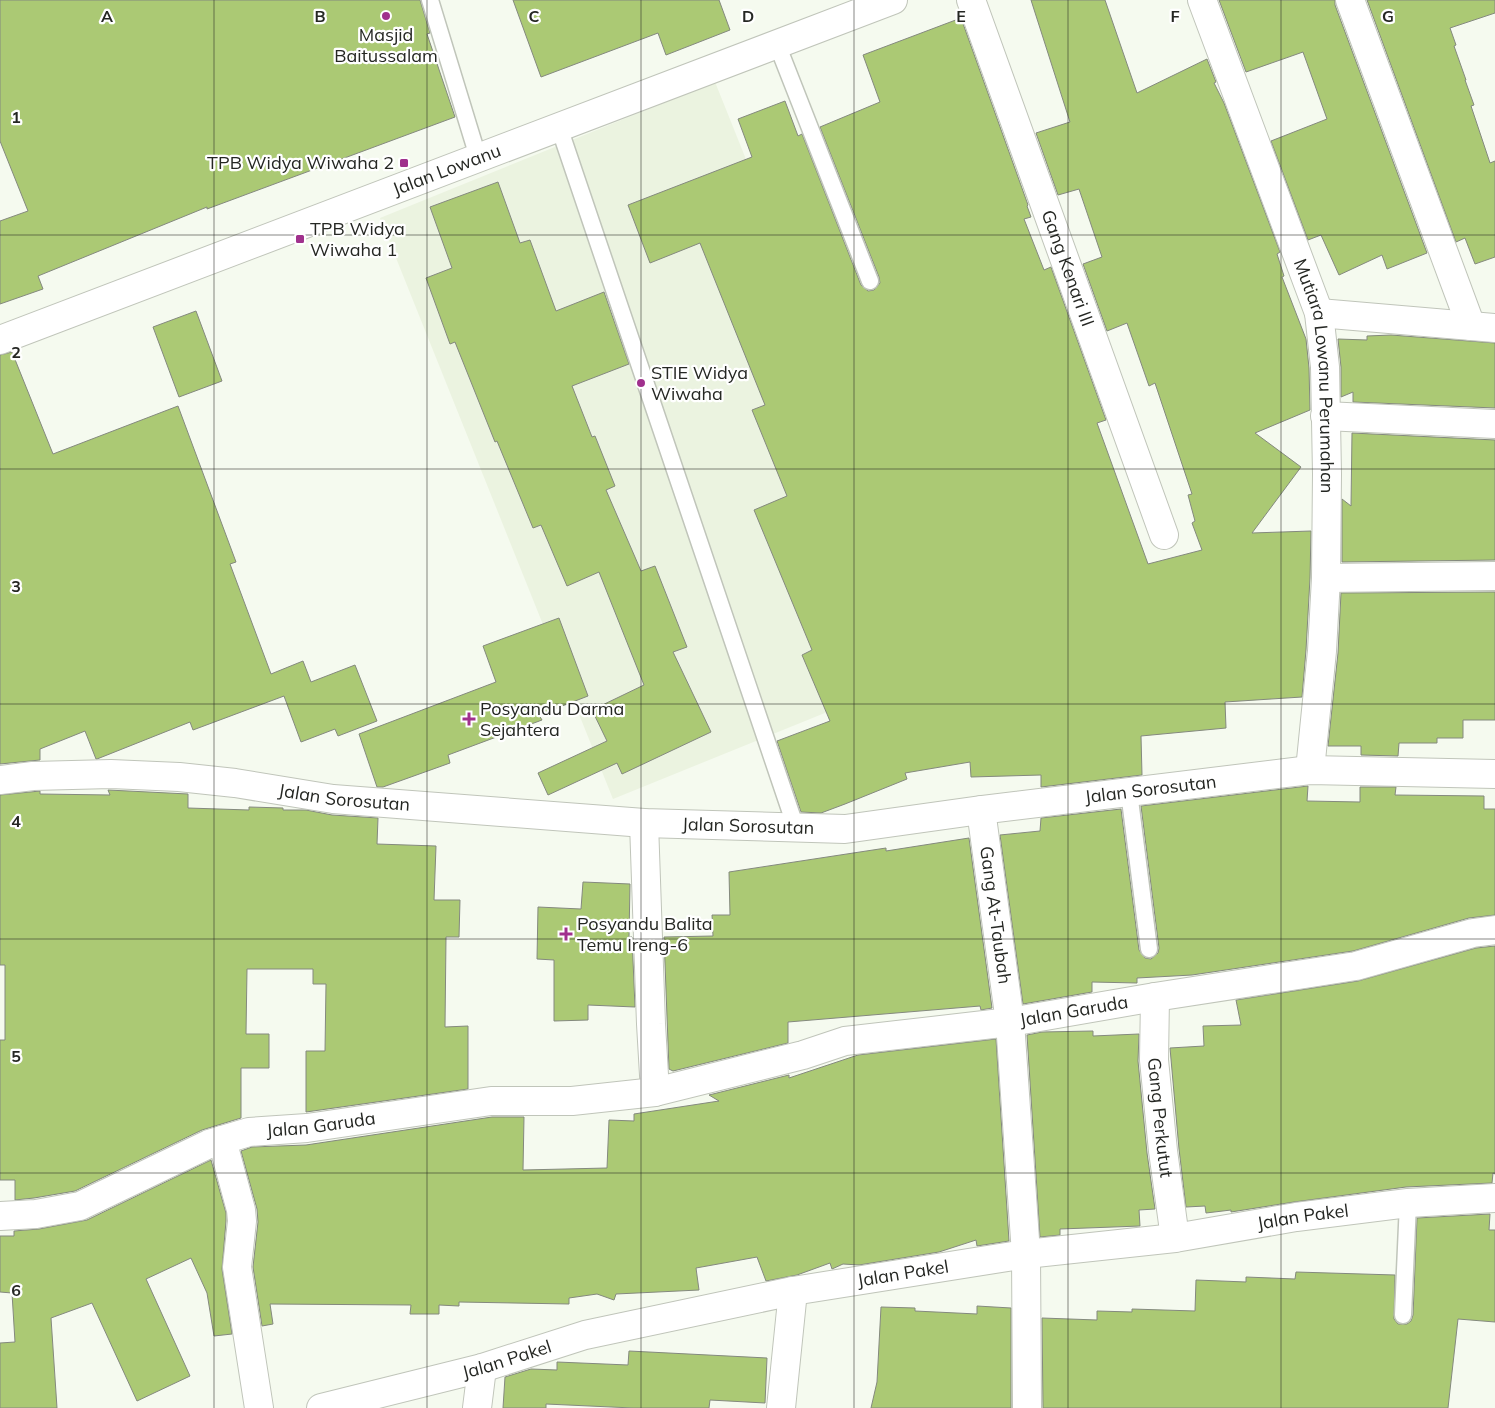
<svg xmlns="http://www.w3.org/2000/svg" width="1495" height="1408" font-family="Mulish,sans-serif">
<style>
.built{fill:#ebf3e0}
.building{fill:#abc974;stroke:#84897e}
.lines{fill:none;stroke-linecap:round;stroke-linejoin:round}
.service-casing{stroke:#c0c5ba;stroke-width:19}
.minor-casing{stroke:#c0c5ba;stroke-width:30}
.tertiary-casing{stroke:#c0c5ba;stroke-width:30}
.secondary-casing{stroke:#c0c5ba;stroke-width:30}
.service{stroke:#fff;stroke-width:16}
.minor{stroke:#fff;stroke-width:28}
.tertiary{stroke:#fff;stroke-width:28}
.secondary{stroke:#fff;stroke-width:28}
.grid{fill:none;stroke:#252723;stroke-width:1;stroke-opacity:0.55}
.poi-dot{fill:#a0308d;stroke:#fff;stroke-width:2}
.labels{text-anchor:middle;stroke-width:4.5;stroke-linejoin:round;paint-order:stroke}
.poi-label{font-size:18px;fill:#252723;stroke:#fff;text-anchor:start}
.street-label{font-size:18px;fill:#252723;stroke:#fff}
.grid-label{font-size:16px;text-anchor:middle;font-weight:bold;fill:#252723;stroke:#fff;stroke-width:4.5;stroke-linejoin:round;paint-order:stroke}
</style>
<rect width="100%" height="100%" fill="#f5faef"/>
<polygon class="built" points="715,82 948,663 613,799 380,218"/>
<g class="building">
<polygon points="0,0 420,0 430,33 427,34 455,117 207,209 207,207 38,276 43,289 0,304 0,221 28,211 0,141"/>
<polygon points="513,0 719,0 730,30 666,55 658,33 541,77"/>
<polygon points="1031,0 1105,0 1137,93 1207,59 1216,82 1214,83 1224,103 1280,252 1277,254 1284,276 1282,277 1306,339 1309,368 1310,410 1255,433 1301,467 1252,533 1311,531 1310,578 1306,650 1302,697 1225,702 1226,728 1141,736 1142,775 1041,787 1041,775 971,777 970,762 905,773 907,779 845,804 821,813 801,812 777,741 830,721 802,655 812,650 754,510 787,496 752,410 765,405 700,243 650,263 628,205 752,157 738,119 785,101 798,136 802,134 861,285 868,291 874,290 880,283 879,277 820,127 880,102 863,55 961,18 1028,205 1027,206 1031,217 1024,219 1044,270 1051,267 1106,420 1097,423 1148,564 1202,550 1192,523 1195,521 1188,495 1192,494 1155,383 1149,386 1127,323 1107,331 1083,264 1102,257 1079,189 1058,195 1036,133 1070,122"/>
<polygon points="1219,0 1335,0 1335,5 1427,253 1387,269 1382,255 1339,275 1321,235 1308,240 1271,141 1327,119 1303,52 1246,72"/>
<polygon points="1367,0 1495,0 1495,13 1450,28 1456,45 1454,46 1466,80 1465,80 1474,105 1471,106 1490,163 1495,161 1495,257 1475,264 1465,238 1456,242"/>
<polygon points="498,182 520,243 530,240 556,311 604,292 629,364 572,386 592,437 595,436 615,486 606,490 641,571 655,566 687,647 673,652 711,732 622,774 617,763 548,795 538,773 607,741 592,710 644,685 599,572 567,586 541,525 533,528 497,441 495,442 455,342 450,344 426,278 452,268 430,207"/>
<polygon points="196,311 222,381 179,397 153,327"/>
<polygon points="1391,335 1495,343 1495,408 1353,402 1353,392 1341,397 1341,367 1338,339 1367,340 1367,336"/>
<polygon points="12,352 53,454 178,406 236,562 230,564 271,674 303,661 311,682 355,665 377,721 338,736 335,729 301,742 284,696 193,730 190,722 97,759 96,759 85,731 40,749 40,760 0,764 0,355"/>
<polygon points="1352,433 1495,440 1495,560 1342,562 1342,499 1351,506"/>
<polygon points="1495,592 1495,720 1463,720 1463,738 1437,738 1437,743 1399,743 1398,756 1361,755 1361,746 1328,746 1338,653 1341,593"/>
<polygon points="559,618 588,696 539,715 542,720 448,755 450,763 383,787 377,787 359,734 496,682 483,646"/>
<polygon points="1308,786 1307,801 1360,802 1360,787 1396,787 1395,795 1484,796 1484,809 1495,809 1495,915 1469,918 1353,951 1192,975 1137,978 1137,983 1092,982 1092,992 1023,1004 1000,835 1040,831 1041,818 1121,809 1139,950 1145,958 1151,959 1158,953 1159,948 1141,806"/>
<polygon points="108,790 188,794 188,808 249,810 249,807 283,808 283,810 306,810 332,815 378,818 377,844 436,846 434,900 460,900 459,937 446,937 445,1027 468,1026 468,1089 306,1112 306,1051 325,1051 326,984 313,984 313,969 247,969 246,1034 269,1034 269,1068 241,1068 241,1118 202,1130 75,1191 34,1198 15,1200 15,1180 0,1180 0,1040 5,1040 5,965 0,965 0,795 40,791 40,794 110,795"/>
<polygon points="969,838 992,1008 981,1010 980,1006 788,1022 788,1043 673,1071 669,1069 664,937 713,936 712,915 730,915 729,872 886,848 886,851"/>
<polygon points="583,882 630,884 629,937 632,937 635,1007 588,1005 588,1020 554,1021 554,960 537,959 538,907 581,909"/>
<polygon points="1495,946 1495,1174 1493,1173 1492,1183 1406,1187 1294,1202 1231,1212 1231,1210 1206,1213 1205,1206 1186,1207 1179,1149 1170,1048 1204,1046 1203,1026 1241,1025 1236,1000 1358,981 1476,948"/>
<polygon points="1093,1031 1093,1036 1139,1034 1138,1061 1147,1153 1155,1209 1139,1210 1140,1226 1060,1229 1060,1235 1040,1237 1027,1035 1042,1032"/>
<polygon points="996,1039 1009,1241 977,1246 976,1240 939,1252 859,1265 843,1264 832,1269 830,1263 797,1275 766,1281 757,1257 696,1268 699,1290 616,1294 614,1300 597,1294 569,1298 569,1304 459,1302 459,1306 439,1305 439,1314 410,1314 411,1305 270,1304 273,1324 262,1326 253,1267 258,1222 257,1209 241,1151 252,1147 306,1145 492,1117 524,1117 523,1170 607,1168 609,1120 634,1121 634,1114 719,1101 709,1095 789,1075 789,1078 858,1055"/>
<polygon points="211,1160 226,1213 226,1221 222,1269 232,1334 214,1336 207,1293 191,1258 146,1279 190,1376 137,1401 92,1303 51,1318 57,1408 0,1408 0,1343 15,1342 12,1293 0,1292 0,1236 14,1236 14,1231 39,1229 87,1220"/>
<polygon points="1490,1214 1489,1230 1495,1230 1495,1322 1458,1319 1448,1408 1043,1408 1042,1318 1097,1320 1097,1311 1132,1312 1132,1309 1195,1311 1196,1280 1246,1282 1246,1277 1295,1279 1296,1272 1395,1275 1394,1319 1398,1324 1407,1324 1411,1321 1413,1315 1417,1218"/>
<polygon points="977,1306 1011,1308 1011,1408 871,1408 877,1382 881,1307 915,1308 915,1311 977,1314"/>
<polygon points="629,1351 767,1358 765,1403 710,1400 709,1408 633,1408 546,1404 546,1408 503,1408 505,1377 531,1369 557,1370 557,1362 628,1365"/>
</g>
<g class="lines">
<g class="service-casing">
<g id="service">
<polyline points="430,0 478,157"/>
<polyline points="777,44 870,281"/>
<polyline points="559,127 796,828"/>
<polyline points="1129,792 1149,949"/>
<polyline points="1403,1315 1408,1203"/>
</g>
</g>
<g class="minor-casing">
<g id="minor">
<path id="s1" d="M971,0L1164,535"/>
<path id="s2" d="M1202,0L1319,313L1325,367L1327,474L1326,578L1322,651L1310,770"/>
<polyline points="1350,0 1471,326"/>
<polyline points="1319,313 1495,328"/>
<polyline points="1325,416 1495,424"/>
<polyline points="1326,578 1495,576"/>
<path id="s3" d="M0,780L33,776L111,774L179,777L235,783L333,799L644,823L845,829L981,810L1310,770L1495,774"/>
<path id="s4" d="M981,810L1010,1022L1026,1254L1027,1408"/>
<polyline points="644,823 651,1024 655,1092"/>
<path id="s5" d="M1155,997L1154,1060L1163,1151L1175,1238"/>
<polyline points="222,1140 241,1210 242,1221 237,1267 259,1408"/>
<path id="s6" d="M0,1216L36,1214L80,1206L209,1144L249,1132L307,1128L491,1101H572L655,1092L803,1055L845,1041L1010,1022L1155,997L1356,966L1473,933L1495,930"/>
<polyline points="477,1408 482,1368"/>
<polyline points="781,1408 793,1291"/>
</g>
</g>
<g class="tertiary-casing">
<g id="tertiary">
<path id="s7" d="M321,1408L482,1368L585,1335L793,1291L1026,1254L1175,1238L1296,1217L1408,1203L1495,1198"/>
</g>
</g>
<g class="secondary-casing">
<g id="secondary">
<path id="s8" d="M0,340L893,0"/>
</g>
</g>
<use href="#service" class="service"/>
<use href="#minor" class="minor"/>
<use href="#tertiary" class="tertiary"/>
<use href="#secondary" class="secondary"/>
</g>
<path class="grid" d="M214,0V1408M427,0V1408M641,0V1408M854,0V1408M1068,0V1408M1281,0V1408M0,235H1495M0,469H1495M0,704H1495M0,939H1495M0,1173H1495"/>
<g class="poi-dot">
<circle cx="386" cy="16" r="5"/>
<rect x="399" y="158" width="10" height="10" rx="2.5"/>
<rect x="295" y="234" width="10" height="10" rx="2.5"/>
<circle cx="641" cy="383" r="5"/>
<path d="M466.5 711.5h5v5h5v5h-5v5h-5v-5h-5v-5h5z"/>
<path d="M563.5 926.5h5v5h5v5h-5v5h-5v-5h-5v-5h5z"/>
</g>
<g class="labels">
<g class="poi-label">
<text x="386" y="41" text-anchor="middle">Masjid<tspan x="386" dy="21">Baitussalam</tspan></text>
<text x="394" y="169" text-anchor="end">TPB Widya Wiwaha 2</text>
<text x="310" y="235">TPB Widya<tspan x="310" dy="21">Wiwaha 1</tspan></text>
<text x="651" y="379">STIE Widya<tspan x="651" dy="21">Wiwaha</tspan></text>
<text x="480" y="715">Posyandu Darma<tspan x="480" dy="21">Sejahtera</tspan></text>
<text x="577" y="930">Posyandu Balita<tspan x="577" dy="21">Temu Ireng-6</tspan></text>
</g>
<g class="street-label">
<text dy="6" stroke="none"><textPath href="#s8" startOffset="478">Jalan Lowanu</textPath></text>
<text dy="6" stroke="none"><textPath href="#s1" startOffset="285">Gang Kenari III</textPath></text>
<text dy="6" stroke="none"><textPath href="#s2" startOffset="396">Mutiara Lowanu Perumahan</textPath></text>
<text dy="6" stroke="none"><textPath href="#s3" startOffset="1156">Jalan Sorosutan</textPath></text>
<text dy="6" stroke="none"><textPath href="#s3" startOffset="346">Jalan Sorosutan</textPath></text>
<text dy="6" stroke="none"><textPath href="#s3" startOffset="751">Jalan Sorosutan</textPath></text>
<text dy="6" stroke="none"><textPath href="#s4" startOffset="106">Gang At-Taubah</textPath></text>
<text dy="6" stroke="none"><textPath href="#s6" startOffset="1102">Jalan Garuda</textPath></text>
<text dy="6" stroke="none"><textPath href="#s5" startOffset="121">Gang Perkutut</textPath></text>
<text dy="6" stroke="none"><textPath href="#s6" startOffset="338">Jalan Garuda</textPath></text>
<text dy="6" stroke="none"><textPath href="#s7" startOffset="1002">Jalan Pakel</textPath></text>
<text dy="6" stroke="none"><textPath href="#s7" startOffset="598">Jalan Pakel</textPath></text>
<text dy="6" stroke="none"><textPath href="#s7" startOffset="192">Jalan Pakel</textPath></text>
</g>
</g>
<g class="grid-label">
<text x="107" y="22">A</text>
<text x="320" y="22">B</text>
<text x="534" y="22">C</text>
<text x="748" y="22">D</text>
<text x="961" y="22">E</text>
<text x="1175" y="22">F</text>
<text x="1388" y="22">G</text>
<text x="16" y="123">1</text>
<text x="16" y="358">2</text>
<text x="16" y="592">3</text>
<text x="16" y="827">4</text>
<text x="16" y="1062">5</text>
<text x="16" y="1296">6</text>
</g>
</svg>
